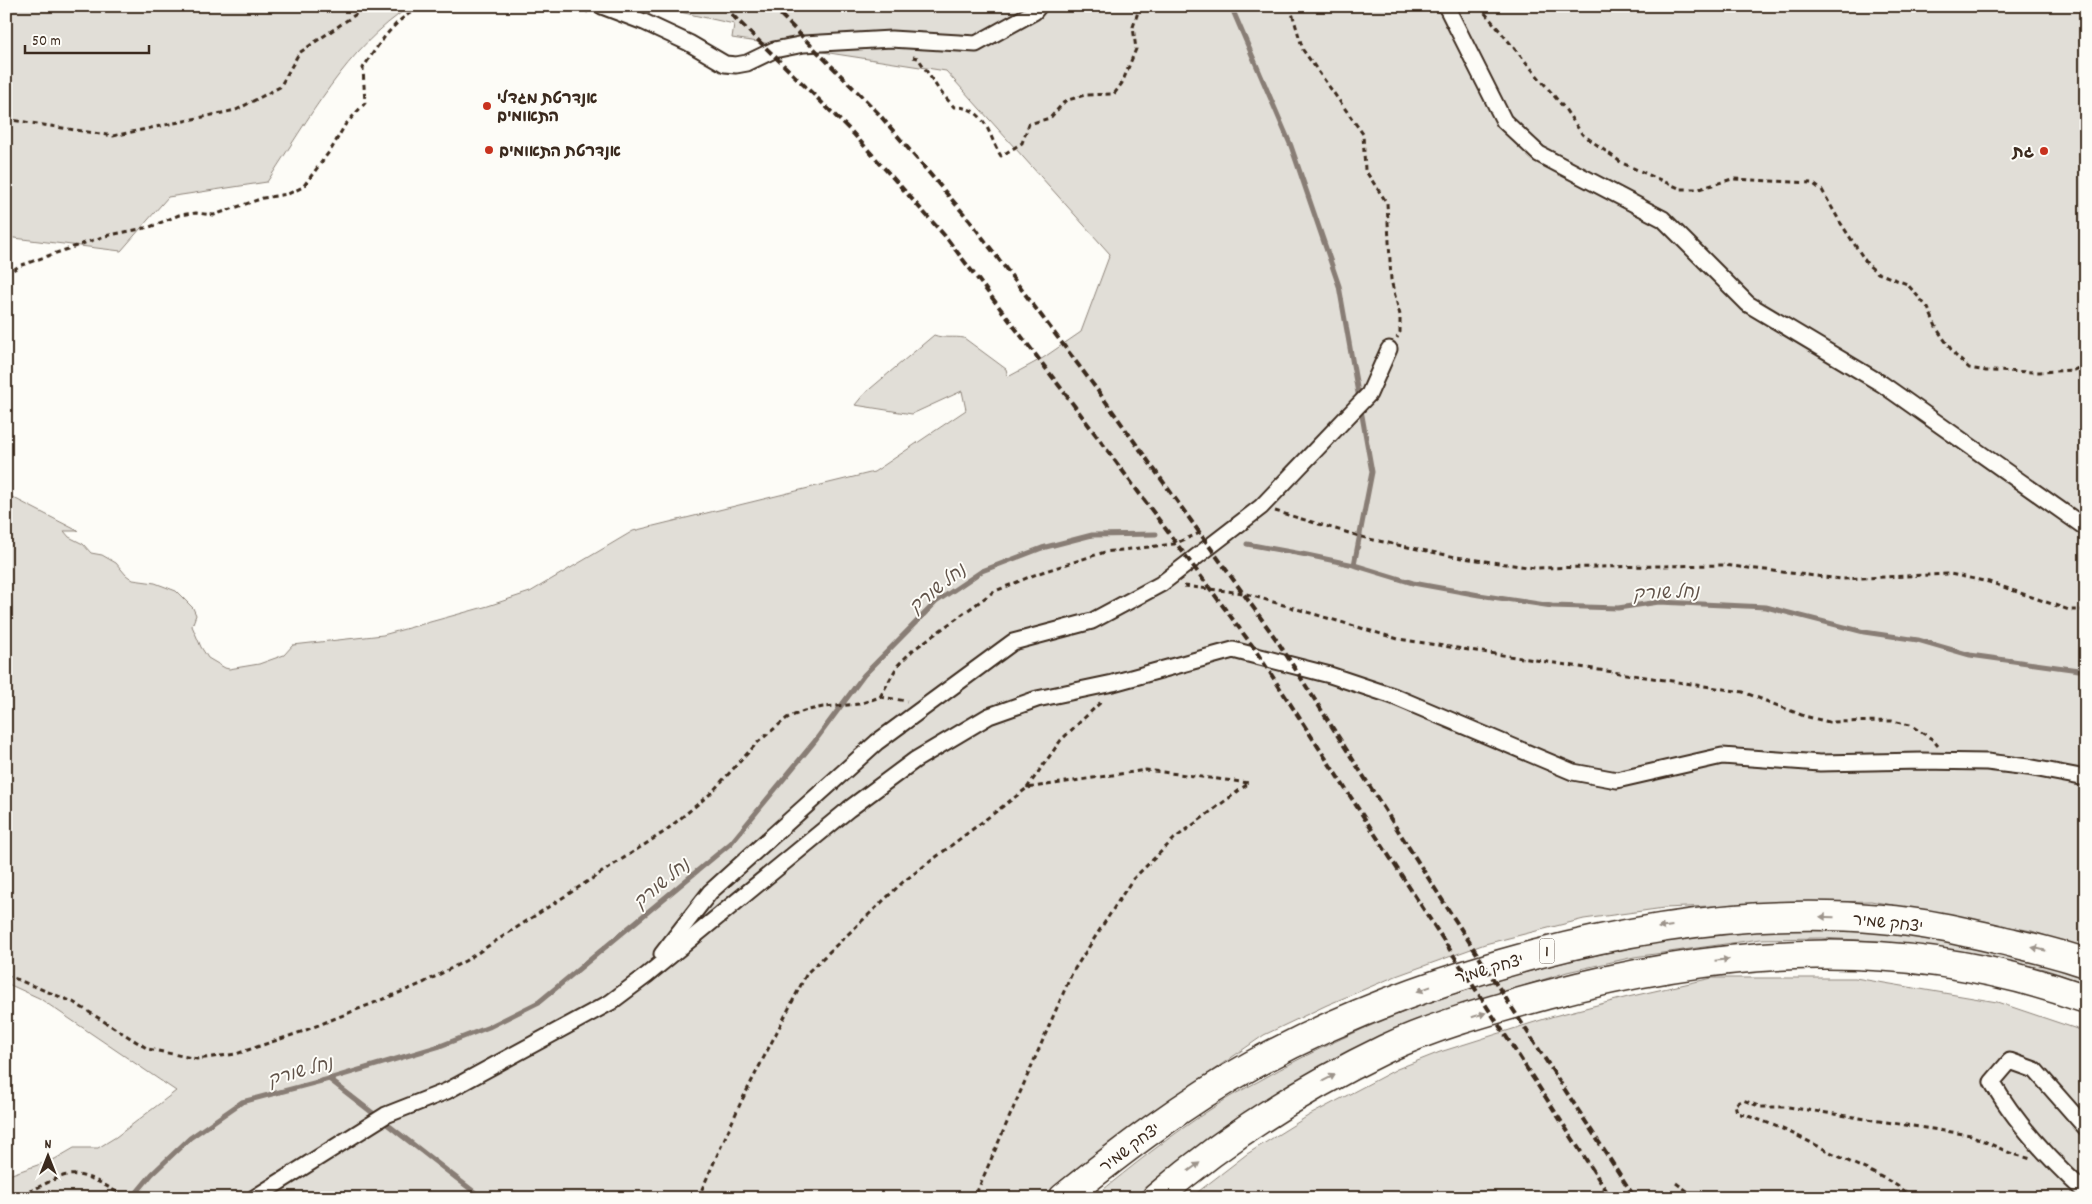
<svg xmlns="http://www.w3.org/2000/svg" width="2092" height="1204" font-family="Dekko,'Playpen Sans Hebrew',sans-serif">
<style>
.green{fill:#e1ded7;stroke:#8e847a}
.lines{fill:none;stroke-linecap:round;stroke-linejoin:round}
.stream{stroke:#887d74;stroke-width:5}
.street-casing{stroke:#3b2a1e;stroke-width:19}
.highway-casing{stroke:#3b2a1e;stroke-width:31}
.path{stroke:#3b2a1e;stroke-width:3;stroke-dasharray:5 4;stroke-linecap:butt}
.street{stroke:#fdfcf7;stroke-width:15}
.highway{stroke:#fdfcf7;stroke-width:28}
.rail{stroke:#3b2a1e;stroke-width:4;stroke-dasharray:8 4;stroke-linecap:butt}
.oneway{fill:#9c938a}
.poi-dot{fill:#c8321e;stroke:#fdfcf7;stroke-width:2}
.labels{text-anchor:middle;stroke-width:4;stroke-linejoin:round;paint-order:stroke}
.shield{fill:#fdfcf7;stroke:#75695f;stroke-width:1}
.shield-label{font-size:15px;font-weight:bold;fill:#3b2a1e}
.poi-label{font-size:16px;font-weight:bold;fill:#3b2a1e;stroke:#fdfcf7;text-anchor:start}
.street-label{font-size:16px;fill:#3b2a1e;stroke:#fdfcf7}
.water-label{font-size:18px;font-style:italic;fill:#615349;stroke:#fdfcf7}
</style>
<rect width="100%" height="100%" fill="#fdfcf7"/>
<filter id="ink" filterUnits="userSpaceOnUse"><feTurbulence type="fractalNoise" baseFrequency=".02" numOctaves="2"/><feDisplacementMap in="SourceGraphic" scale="10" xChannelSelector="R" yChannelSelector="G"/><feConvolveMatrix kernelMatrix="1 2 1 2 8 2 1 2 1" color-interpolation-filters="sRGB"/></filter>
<g filter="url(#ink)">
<g class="green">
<path d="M6,6H411C346,48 309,119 267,182L168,197L121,251L6,237Z"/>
<path d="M653,6H2086V950L2032,931L1871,901L1756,904L1664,908L1584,919L1485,944L1396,976L1327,1005L1264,1035L1173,1098L1044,1198H6V1176L55,1159L74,1148H98L116,1137L176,1091L39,998L6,983V494L78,531H64L69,537L83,544L91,553L102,555L116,563L126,575L133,580L155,583L176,591L193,608L196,615L192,626L201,647L208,658L225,668L229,669L259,664L284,655L293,645L383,635L488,606L530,592L633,531L874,472L966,410L962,391L912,414L855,405L864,394L934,335C944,339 954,336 964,338L1006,369L1008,377L1043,358L1081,332L1110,254L946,71L732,38L734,24Z"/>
<path d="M1841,928L1899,933L1962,943L2086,975V983L2044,969L1988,956L1877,941L1821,938L1760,939L1634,957L1567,972L1440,1013L1280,1091L1228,1123L1136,1198H1093C1132,1166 1171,1135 1214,1107C1228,1097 1244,1089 1259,1081C1367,1019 1486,978 1606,953C1649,944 1696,934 1739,931C1773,929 1807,929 1841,928Z"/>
<polygon points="1712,978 1855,978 1997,1002 2086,1032 2086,1198 1190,1198 1247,1154 1308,1116 1397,1069 1440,1052 1554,1016 1628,997"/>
</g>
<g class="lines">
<g class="stream">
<polyline points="1231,6 1291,146 1339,286 1372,472 1354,565"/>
<polyline points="1247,544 1307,555 1354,565 1413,583 1479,595 1552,606 1618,608 1659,602 1766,607 1864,632 1918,640 1970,655 2086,671"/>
<polyline points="329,1079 482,1198"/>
<polyline points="132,1198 152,1174 190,1138 242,1102 329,1079 440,1046 489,1027 539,1002 731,843 815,741 864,675 936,602 982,571 1042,548 1092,535 1156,534"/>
</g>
<g class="street-casing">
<g id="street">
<polyline points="602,6 644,22 689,43 725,64 736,65 747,63 774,50 804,44 891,39 976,44 1034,12 1039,6"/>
<polyline points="1446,6 1504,121 1539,154 1663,219 1748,304 1882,384 2086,528"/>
<polyline points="662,954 710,892 877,742 1013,642 1092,621 1161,584 1261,507 1369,394 1389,349"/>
<path d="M2086,1128L2035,1070L2010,1061L1992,1082C2016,1124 2050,1160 2086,1193"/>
<polyline points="254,1198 386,1115 447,1091 611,1002 647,975 849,809 915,760 989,716 1037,699 1113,683 1233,650 1330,675 1393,696 1573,772 1617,780 1722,756 1820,763 1921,761 1987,762 2028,767 2086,778"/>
</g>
</g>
<g class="highway-casing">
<g id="highway">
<path d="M1063,1198C1123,1150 1185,1102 1252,1065C1341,1016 1436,981 1533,955C1647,925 1765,908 1882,919C1922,922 1962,931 2001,940C2030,947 2058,953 2086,963"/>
<path d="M1156,1198C1224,1139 1304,1088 1385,1049C1436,1025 1492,1010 1546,995C1727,947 1906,934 2086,999"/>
</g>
</g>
<g class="path">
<polyline points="560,6 588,12"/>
<polyline points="1290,6 1303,50 1363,134 1365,170 1387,203 1391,280 1400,315 1400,332 1397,338"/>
<polyline points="1479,6 1565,109 1582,134 1622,163 1681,189 1699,189 1732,179 1812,183 1822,190 1840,222 1868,265 1878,273 1907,284 1928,308 1937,329 1955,355 1969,368 1986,371 2040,372 2074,370 2086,364"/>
<path d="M913,57L918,58L939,90L954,107C987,107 987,134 1001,156L1022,143L1029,124L1050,118L1065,101L1085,95L1114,94L1122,83L1136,49L1133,27L1140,6"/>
<polyline points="6,119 113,136 236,110 280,87 299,53 368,6"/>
<path d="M6,275L19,266L105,236L150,227L179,215L196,213L214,215L263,198L288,194L303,187L332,148L345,125L365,103L363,68C379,44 398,12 428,6"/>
<polyline points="1275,511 1369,539 1456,557 1535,568 1723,565 1841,579 1950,574 1989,582 2069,610 2086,610"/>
<polyline points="1184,586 1243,593 1398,639 1743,692 1804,716 1829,722 1892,721 1910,725 1932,739 1938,746"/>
<polyline points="880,697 907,701"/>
<polyline points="1027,788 1061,740 1101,702"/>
<polyline points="6,975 73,1002 148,1049 197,1059 236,1054 301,1032 421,984 465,961 664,832 710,794 757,743 787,718 804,711 823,707 859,704 880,697 898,665 913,650 993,592 1039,573 1105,552 1174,544 1202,532"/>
<polyline points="1676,1183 1697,1198"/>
<path d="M12,1198C30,1193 46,1182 63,1176C85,1170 108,1187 126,1198"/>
<polyline points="698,1198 741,1102 807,973 903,882 1027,788 1146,770 1249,783 1174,839 1132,880 1072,973 976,1194 968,1198"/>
<path d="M1913,1198C1895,1181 1868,1171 1846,1160C1811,1143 1776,1123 1737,1113L1735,1104L1743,1100L1761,1107H1788L1971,1135L2010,1153L2031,1159"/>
</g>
<use href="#street" class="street"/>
<use href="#highway" class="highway"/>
<g class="rail">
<polyline points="723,6 851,131 945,236 1070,400 1254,648 1611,1198"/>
<polyline points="772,6 878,113 970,221 1098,391 1278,642 1448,909 1635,1198"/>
</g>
</g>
<defs><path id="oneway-solid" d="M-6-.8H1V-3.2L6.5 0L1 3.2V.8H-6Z" transform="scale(1.25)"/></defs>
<g class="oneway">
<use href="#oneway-solid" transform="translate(1827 917) rotate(-178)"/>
<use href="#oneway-solid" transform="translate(1665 927) rotate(173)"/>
<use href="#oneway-solid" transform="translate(2039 949) rotate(-167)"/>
<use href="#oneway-solid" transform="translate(1722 960) rotate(-6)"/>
<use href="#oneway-solid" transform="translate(1424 989) rotate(160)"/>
<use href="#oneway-solid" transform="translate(1479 1015) rotate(-17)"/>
<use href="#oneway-solid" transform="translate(1329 1078) rotate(-27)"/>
<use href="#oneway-solid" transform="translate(1194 1167) rotate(-36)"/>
</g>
</g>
<g class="poi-dot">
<circle cx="487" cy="106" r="5"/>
<circle cx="489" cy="150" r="5"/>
<circle cx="2044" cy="151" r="5"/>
</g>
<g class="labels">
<rect class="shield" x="1539.5" y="938.5" width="15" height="25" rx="4"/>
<g class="shield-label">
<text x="1547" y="956">1</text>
</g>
<g class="poi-label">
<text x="497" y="103">אנדרטת מגדלי<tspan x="497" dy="18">התאומים</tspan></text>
<text x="499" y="156">אנדרטת התאומים</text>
<text x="2034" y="157" text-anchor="end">גת</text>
</g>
<g class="street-label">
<text transform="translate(1888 922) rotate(6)" y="6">יצחק שמיר</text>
<text transform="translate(1489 968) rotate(-16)" y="6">יצחק שמיר</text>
<text transform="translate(1129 1147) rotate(-37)" y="6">יצחק שמיר</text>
</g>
<g class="water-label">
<text transform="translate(937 588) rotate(-39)" y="6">נחל שורק</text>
<text transform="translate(1666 592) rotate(-2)" y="6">נחל שורק</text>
<text transform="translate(661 883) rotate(-40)" y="6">נחל שורק</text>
<text transform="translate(300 1071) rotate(-16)" y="6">נחל שורק</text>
</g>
</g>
<rect width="2092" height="1204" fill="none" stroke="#fdfcf7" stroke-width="25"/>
<rect x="12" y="12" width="2067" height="1179" fill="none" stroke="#3b2a1e" stroke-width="2" filter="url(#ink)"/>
<g transform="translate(48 1156)" stroke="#fdfcf7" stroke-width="4" paint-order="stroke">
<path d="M0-4L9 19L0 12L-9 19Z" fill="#3b2a1e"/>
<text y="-8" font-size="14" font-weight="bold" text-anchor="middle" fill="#3b2a1e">N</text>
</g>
<path d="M25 45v8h124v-8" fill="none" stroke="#3b2a1e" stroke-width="2.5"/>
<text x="32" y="45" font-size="15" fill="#3b2a1e" stroke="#fdfcf7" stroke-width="4" paint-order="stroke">50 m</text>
</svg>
